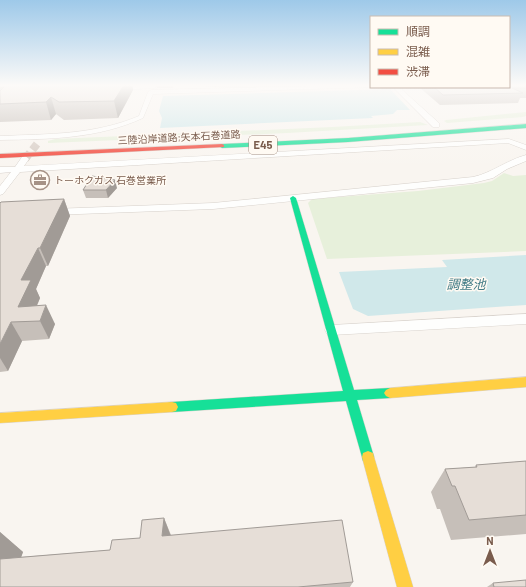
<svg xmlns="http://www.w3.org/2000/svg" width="526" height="587" font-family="Barlow,'Noto Sans JP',sans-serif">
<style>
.green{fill:#e7f0db}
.water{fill:#d0e8ea}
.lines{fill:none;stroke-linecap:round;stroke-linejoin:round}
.street-tunnel{stroke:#d9cfc7;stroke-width:8;stroke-dasharray:8 4;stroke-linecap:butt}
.street-casing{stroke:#d7d1cb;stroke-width:1}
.fast-casing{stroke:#d9d2cb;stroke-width:1}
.slow-casing{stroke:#d9d2cb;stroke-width:1}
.jam-casing{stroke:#d9d2cb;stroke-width:1}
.street{fill:#fefefd;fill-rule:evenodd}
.fast{fill:#16e098;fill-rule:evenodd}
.slow{fill:#ffcf43;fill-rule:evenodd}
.jam{fill:#f24e42;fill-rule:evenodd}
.wall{fill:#c6bfb9}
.shaded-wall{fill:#a19b96}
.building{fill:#e6ded7;stroke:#a19b96}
.labels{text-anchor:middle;stroke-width:3;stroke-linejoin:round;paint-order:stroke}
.far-street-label{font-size:10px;fill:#7a5c4d;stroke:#fffaf3}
.far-poi-label{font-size:10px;fill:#7a5c4d;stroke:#fffaf3;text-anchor:start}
.shield{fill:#fffaf3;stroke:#a28b7f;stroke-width:1}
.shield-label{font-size:11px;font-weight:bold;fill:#7a5c4d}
.water-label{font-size:13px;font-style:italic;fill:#437c86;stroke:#fffaf3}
</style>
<rect width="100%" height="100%" fill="#f9f5f0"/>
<g class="green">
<polygon points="526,112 526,116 523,117 447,123 444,121 446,120"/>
<polygon points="420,122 428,125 287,133 48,143 48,141 55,139 332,127"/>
<polygon points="504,173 513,176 526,175 526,251 327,259 308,203 312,199 418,191 484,183 492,181"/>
</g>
<g class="water">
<polygon points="390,89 410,110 397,110 393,114 371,116 373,118 160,128 162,118 159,111 163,96"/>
<polygon points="526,255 526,305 368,316 353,309 339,272 447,267 442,260"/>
</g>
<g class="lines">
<polyline class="street-tunnel" points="25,159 37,144"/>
<g class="street-casing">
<g id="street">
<polygon points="153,85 156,87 155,88 116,90 113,88 116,86"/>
<path d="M360,85H371V87H373L153,94L143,118C97,139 50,139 0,140V136C48,134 94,135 139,116L148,92L151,90Z"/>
<polygon points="393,87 399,87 439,123 439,127 433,127"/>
<polygon points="509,139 526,145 526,150 508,143 20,172 3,194 0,195 0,186 11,172 0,173 0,167 15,167 22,157 25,156 29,159 24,166"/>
<path d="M526,155V161L507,169L493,178L473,183L213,209L52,215L47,212L52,209L213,203L473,177C492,173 507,160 526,155Z"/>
<polygon points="526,314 526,324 332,335 327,334 325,330 327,326 332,325"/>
</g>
</g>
<g class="fast-casing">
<g id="fast">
<polygon points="526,124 526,128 348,142 222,148 219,146 222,144 348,138"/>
<polygon points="293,196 296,198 354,390 390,388 394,390 396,393 394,396 390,398 357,400 374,457 373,461 368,463 363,461 362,457 346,401 172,412 168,411 166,407 168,403 172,402 343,391 290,198"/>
</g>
</g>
<g class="slow-casing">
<g id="slow">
<polygon points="526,377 526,387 390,398 386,396 384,393 386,390 390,388"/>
<polygon points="172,402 176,403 178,407 176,411 172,412 0,423 0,413"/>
<polygon points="368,451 373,453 374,457 413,587 397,587 362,457 363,453"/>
</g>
</g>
<g class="jam-casing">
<polygon id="jam" points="222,144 224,145 224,147 0,158 0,154"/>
</g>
<use href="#street" class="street"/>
<use href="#fast" class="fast"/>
<use href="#slow" class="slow"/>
<use href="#jam" class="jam"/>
</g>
<g class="wall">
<polygon points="0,85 132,85 133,90 118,118 64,120 56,114 51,120 0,122"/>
<polygon points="155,85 197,85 174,85 173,88 157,88 156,85"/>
<polygon points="206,85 288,85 214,87 206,86"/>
<polygon points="526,85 526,98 520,98 518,103 440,105 419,87 509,87"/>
<polygon points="117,188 108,198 86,198 83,190"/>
<polygon points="64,199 70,216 48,266 46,266 36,289 40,298 37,306 55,324 49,339 22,341 8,371 0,372 0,203"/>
<polygon points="526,461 526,534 451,540 440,509 437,509 431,492 445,469 475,467 476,465"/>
<polygon points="164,518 171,535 353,582 350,587 0,587 0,532 23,552 21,557 110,550 140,538"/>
<polygon points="493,583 526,587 487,587"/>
</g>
<g class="shaded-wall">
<polygon points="124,85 132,85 133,90 118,118 114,101"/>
<polygon points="51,97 56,114 51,120 46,102"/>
<polygon points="115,180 117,188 108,198 106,190"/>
<polygon points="64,199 70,216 48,266 40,248"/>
<polygon points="38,248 46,266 36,289 40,298 30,321 18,307 21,280"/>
<polygon points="46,305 55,324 49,339 40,321"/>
<polygon points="11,322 22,341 8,371 0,358 0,344"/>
<polygon points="164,518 172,539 162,536"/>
<polygon points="0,532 23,552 14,578 0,568"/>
</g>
<g class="building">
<polygon points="0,85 124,85 114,101 59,102 51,97 46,102 0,104 0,91 4,87 0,88"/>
<polygon points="509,85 526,85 526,88 512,88 523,93 443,95 434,87 509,87"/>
<polygon points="92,176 115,180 106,190 83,190"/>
<polygon points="64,199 40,248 38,248 21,280 31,280 18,307 46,305 40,321 11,322 0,344 0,203 1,202"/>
<polygon points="526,461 526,515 469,520 455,486 452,486 445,469 477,467 476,465"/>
<polygon points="164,518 162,536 342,520 353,582 298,587 0,587 0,559 110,550 112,540 140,538 142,520"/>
<polygon points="526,580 526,587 494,587 493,583"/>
</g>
<linearGradient id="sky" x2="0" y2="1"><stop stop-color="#9ec9e9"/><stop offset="0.51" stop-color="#fcfaf8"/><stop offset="1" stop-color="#fcfaf8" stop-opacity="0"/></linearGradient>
<rect width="526" height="167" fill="url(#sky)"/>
<defs>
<g id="office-ring" transform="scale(1)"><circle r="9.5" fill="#fffaf3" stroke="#a69286" stroke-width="1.5"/><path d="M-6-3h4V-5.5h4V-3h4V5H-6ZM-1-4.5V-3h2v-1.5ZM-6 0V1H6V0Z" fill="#a69286"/></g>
</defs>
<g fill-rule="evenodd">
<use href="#office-ring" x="40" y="180"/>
</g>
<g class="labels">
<g class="far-street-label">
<text transform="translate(179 137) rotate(-3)" y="4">三陸沿岸道路;矢本石巻道路</text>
</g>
<g class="far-poi-label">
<text x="54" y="184">トーホクガス 石巻営業所</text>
</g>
<rect class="shield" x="249" y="136" width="28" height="18" rx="3"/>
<g class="shield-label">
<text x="263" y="149">E45</text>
</g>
<g class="water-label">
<text x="466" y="289">調整池</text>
</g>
</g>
<rect x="370" y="16" width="140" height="72" fill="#fffaf3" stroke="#cabbb1"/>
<rect x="378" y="29" width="20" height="6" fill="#16e098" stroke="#cabbb1"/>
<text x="406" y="36" font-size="12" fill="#7a5c4d">順調</text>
<rect x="378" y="49" width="20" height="6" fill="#ffcf43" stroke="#cabbb1"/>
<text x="406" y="56" font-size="12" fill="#7a5c4d">混雑</text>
<rect x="378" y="69" width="20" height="6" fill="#f24e42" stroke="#cabbb1"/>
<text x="406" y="76" font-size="12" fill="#7a5c4d">渋滞</text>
<g transform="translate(490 551)" stroke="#fffaf3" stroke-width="3" paint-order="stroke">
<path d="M0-3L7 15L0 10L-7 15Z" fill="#7a5c4d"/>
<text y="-6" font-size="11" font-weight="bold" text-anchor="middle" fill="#7a5c4d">N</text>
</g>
</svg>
